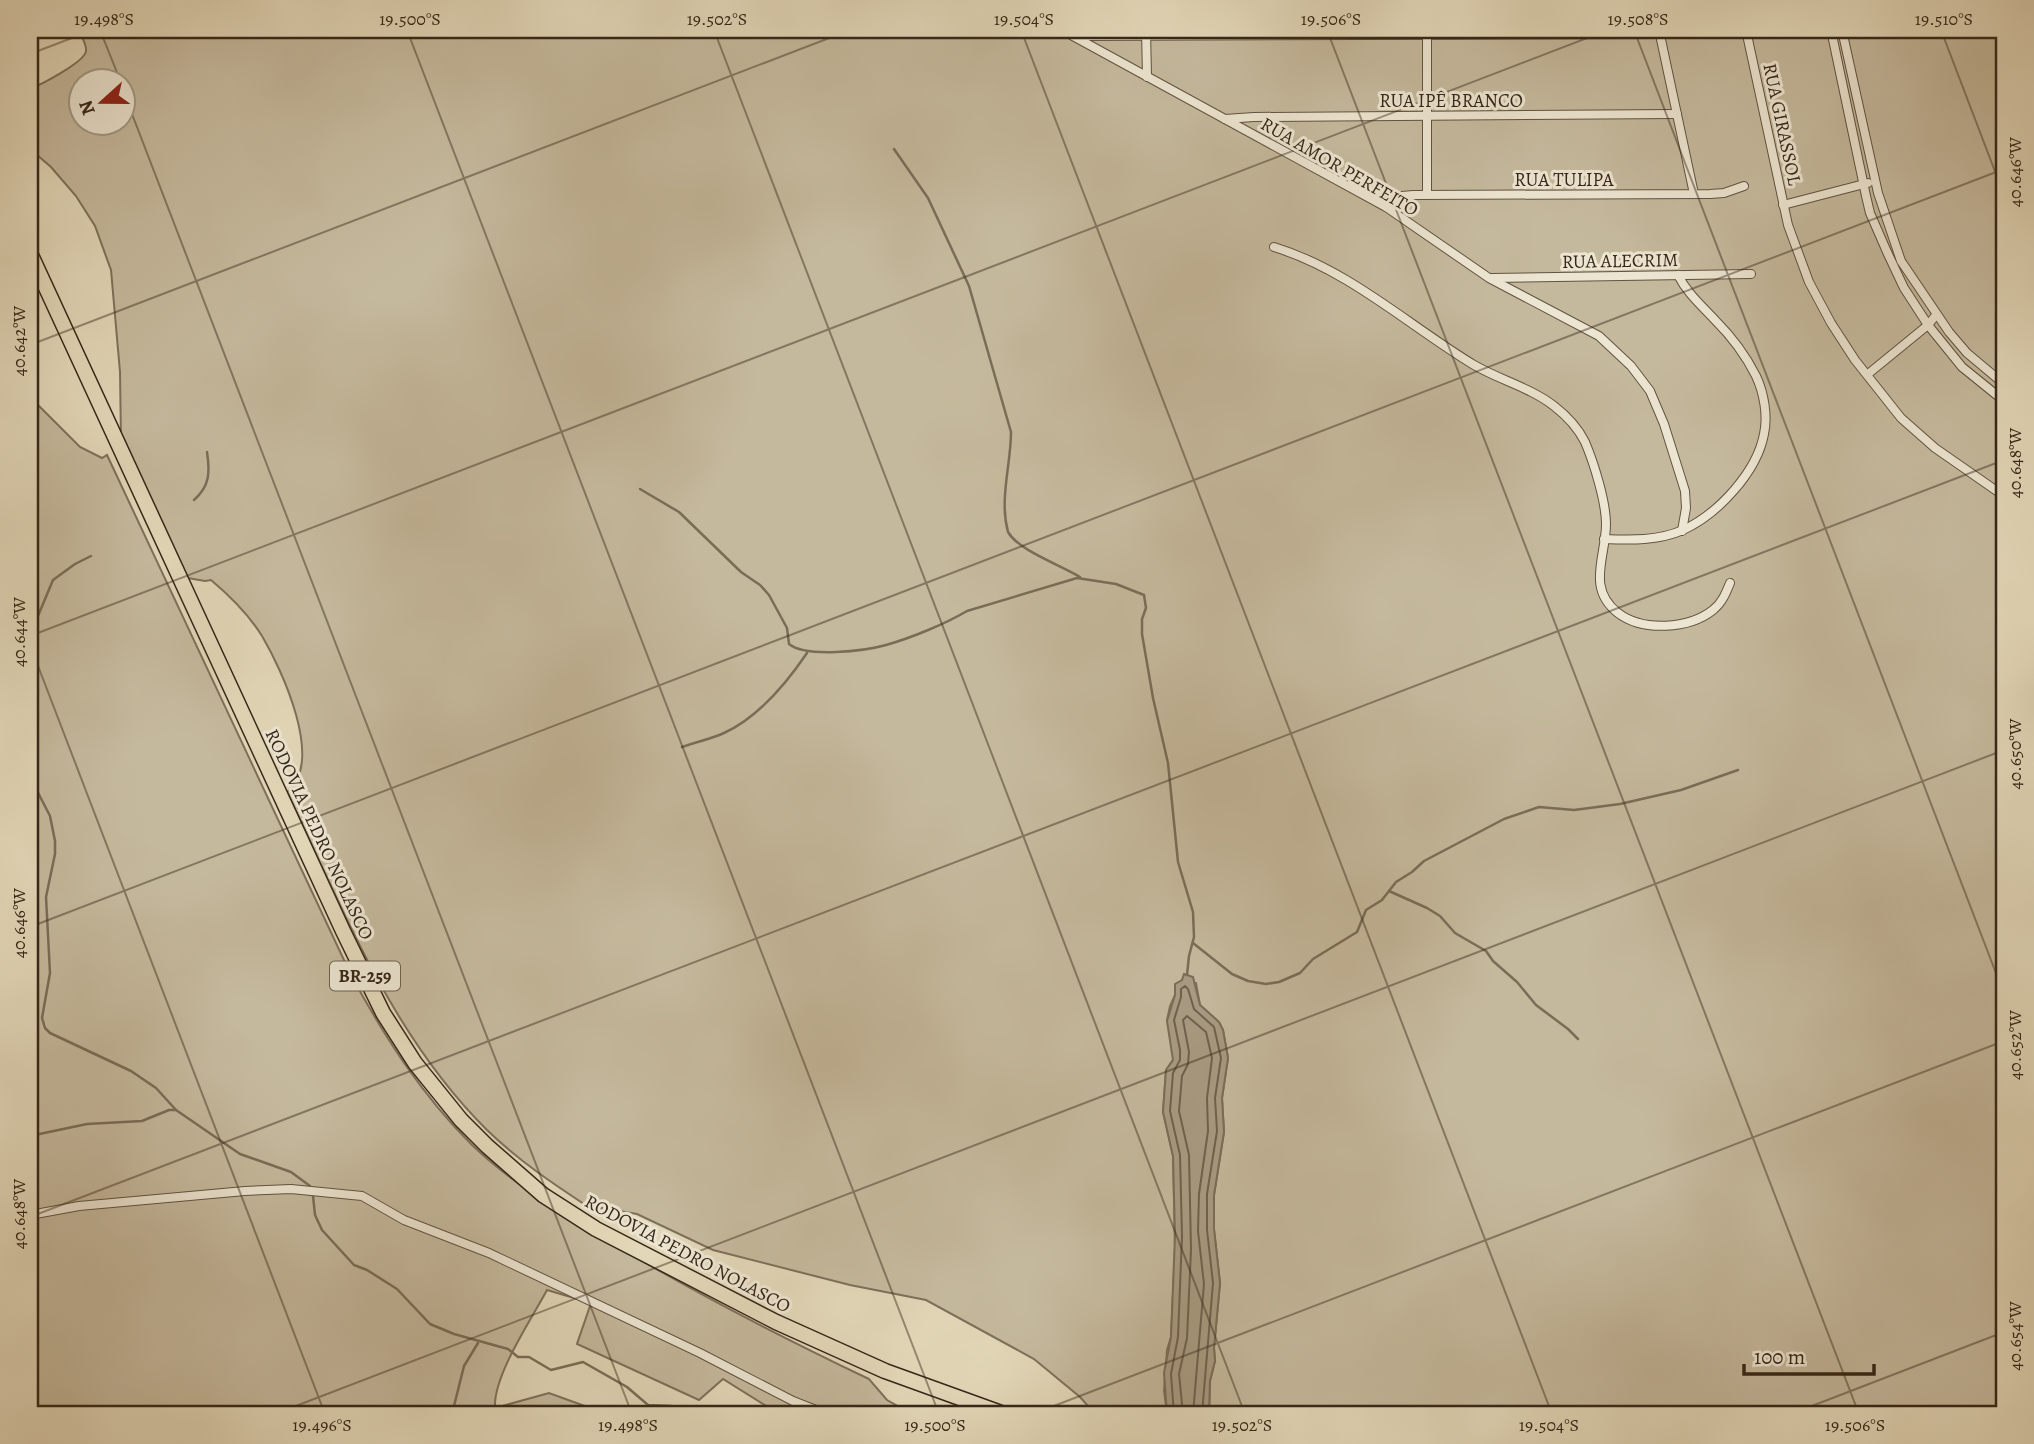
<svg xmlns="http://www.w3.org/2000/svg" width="2034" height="1444" font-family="Alegreya,serif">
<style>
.green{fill:#c5b99d;stroke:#7e705b;stroke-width:2;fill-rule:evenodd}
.water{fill:#a89b82;stroke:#7a6d58;stroke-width:2}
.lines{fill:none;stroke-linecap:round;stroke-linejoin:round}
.shore{stroke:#6f614e;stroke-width:2}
.stream{stroke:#7a6d58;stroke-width:2.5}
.street-casing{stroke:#615341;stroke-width:10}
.highway-casing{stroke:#362719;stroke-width:17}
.street{stroke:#ece5d1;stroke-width:8}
.highway{stroke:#e2d7b8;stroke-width:14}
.ticks{fill:none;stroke:#362719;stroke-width:2;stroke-opacity:0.45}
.labels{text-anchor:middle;stroke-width:6;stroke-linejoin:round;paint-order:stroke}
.shield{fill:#ece5d1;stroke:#6d6050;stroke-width:2}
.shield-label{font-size:18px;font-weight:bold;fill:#362719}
.street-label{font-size:19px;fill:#362719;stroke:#ece5d1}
.neatline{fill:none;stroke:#362719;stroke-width:2.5}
.ticks-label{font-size:18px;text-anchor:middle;fill:#362719}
</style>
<rect width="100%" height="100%" fill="#e2d7b8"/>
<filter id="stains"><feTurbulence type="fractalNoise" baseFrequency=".00286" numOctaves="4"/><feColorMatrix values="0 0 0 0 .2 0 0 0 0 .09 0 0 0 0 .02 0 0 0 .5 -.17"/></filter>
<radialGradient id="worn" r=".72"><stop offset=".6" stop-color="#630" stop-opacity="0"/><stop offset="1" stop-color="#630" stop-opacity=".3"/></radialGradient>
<g class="green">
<path d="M79,30H2004V1414H1209L1210,1381L1215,1361L1214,1348L1220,1283L1214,1229V1195L1224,1132L1222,1098L1228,1058L1223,1030L1219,1022L1200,1005L1196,983L1182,980L1170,1006L1167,1020L1173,1051V1060L1166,1070L1163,1112L1173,1156L1175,1250L1171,1337L1167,1350L1164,1391L1167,1414H1095L1080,1397L1034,1359L926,1300L850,1285L713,1250L637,1214L602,1208L593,1210C555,1185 520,1162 487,1130C392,1036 344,911 287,792C325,762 282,670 262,636C249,615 230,596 211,580L205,581L188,578L121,440L120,372L111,270L95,226L76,196L51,167L30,149V89C40,85 85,62 86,51C87,45 81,36 79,30ZM80,80H122V122H80Z"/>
<path d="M30,397L80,447L102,458L107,455L351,975C384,1036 421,1094 471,1144C510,1182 559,1211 605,1239C691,1291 779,1336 869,1379L887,1400L912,1414H779L723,1379L699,1400L577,1344L591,1303L547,1290C531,1320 493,1376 495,1408L549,1393L607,1414H30Z"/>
</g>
<polygon class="water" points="1184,974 1193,977 1200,1005 1219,1022 1223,1030 1228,1058 1222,1098 1224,1132 1214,1195 1214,1229 1220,1283 1214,1348 1215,1361 1210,1381 1209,1414 1167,1414 1164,1373 1171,1337 1175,1236 1173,1156 1163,1112 1166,1070 1173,1060 1167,1021 1175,995 1175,984 1182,980"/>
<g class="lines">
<g class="shore">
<polyline points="1174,1414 1171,1374 1178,1337 1182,1236 1180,1155 1170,1111 1173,1073 1180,1060 1180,1050 1174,1020 1181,997 1181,989 1185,986 1188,989 1194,1009 1214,1027 1221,1058 1215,1098 1217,1131 1207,1194 1207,1230 1213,1283 1202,1414"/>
<polyline points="1183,1414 1179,1374 1187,1338 1191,1250 1189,1155 1179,1111 1182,1076 1188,1064 1189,1052 1183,1020 1187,1016 1206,1032 1212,1058 1207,1098 1208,1131 1199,1194 1198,1231 1204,1284 1193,1414"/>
</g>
<g class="stream">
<path d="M894,149L928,198L969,286L1011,432C1011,465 999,499 1008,532C1019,551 1061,565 1080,577"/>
<path d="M640,489L679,512L741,572L760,585L769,595L787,628L789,644C806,658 865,651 886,645C911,638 945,624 967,611L1077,578L1116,584L1144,595L1146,608L1142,619V634L1153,698L1168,763L1178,862L1193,912L1194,937L1189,956L1187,975"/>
<path d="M194,500C210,486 210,472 207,452"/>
<polyline points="30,635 53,580 75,564 91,556"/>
<path d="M682,747C696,742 711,739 724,733C759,717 786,684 807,653"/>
<polyline points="30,777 50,816 55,841 55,854 46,897 50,973 42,1018 45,1028 50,1033 131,1071 156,1088 176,1110 240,1154 291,1172 310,1186"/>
<polyline points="1389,891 1427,908 1440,916 1455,933 1486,951 1493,961 1517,982 1536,1005 1568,1029 1578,1039"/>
<polyline points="1193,943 1232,974 1248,981 1266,984 1279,982 1300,973 1313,959 1357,932 1366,910 1382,900 1396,882 1412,872 1424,861 1504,819 1539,807 1574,810 1620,804 1681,790 1738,770"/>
<polyline points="30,1136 87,1124 142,1121 169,1110 176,1110"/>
<polyline points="313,1196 315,1215 322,1230 354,1265 367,1270 397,1289 430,1324 454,1334 508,1349 518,1357 529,1357 551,1370 583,1362 627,1387 648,1405 671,1406 703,1414"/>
<polyline points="452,1414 464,1366 478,1343"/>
</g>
<g class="street-casing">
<g id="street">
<polyline points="1062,30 1386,207 1489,278 1599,336 1631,366 1650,391 1664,424 1685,491 1686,508 1682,531"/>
<polyline points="1146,30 1147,77"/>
<polyline points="1659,30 1694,194"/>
<polyline points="1746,30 1788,225 1809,282 1831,323 1855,360 1901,418 1935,448 2004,496"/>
<polyline points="1831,30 1866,196 1870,213 1887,252 1904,288 1928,325 1962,367 2004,401"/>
<polyline points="1842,30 1878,193 1901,261 1949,332 1967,353 2004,384"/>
<polyline points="1427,33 1427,195"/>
<polyline points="1074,36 1660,34"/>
<polyline points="1225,119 1254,117 1677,114"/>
<polyline points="1783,205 1868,183"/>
<polyline points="1386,207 1402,196 1413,195 1710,194 1724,193 1744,186"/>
<path d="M1274,247C1349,270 1408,325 1474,365C1500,380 1531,388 1554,406C1567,416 1578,428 1585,442C1594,463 1606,502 1606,524C1606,557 1586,588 1618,613C1643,632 1689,629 1713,610C1722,603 1726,593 1730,583"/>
<polyline points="1492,278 1751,274"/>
<polyline points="1868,374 1928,325 1936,315"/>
<path d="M1604,539C1631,540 1658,541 1683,530C1718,514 1757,472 1764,434C1768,416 1764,393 1756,376C1746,356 1731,336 1715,320C1701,305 1687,293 1678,275"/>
<polyline points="30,1215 79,1206 245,1191 291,1189 362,1196 404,1220 489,1253 700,1353 793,1401 826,1414"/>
</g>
</g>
<g class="highway-casing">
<polyline id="highway" points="30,253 343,931 383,1013 415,1063 461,1120 487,1146 543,1195 596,1229 776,1322 885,1371 1004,1414"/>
</g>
<use href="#street" class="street"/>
<use href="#highway" class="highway"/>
</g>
<path class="ticks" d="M100,30L120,80M407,30L939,1414M714,30L1245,1414M1021,30L1552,1414M1327,30L1859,1414M1634,30L2004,994M1941,30L2004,195M30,54L93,30M122,88L632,1414M30,345L850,30M30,636L1608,30M30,645L325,1414M30,927L2004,169M30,1217L2004,460M275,1414L2004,750M1033,1414L2004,1041M1791,1414L2004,1332"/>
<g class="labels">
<rect class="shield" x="330" y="961.5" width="70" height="29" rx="5"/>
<g class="shield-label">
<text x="365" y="982">BR-259</text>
</g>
<g class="street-label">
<text x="1451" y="107">RUA IPÊ BRANCO</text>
<text transform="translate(1783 124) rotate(78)" y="7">RUA GIRASSOL</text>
<text transform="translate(1340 166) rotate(30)" y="7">RUA AMOR PERFEITO</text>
<text x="1564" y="186">RUA TULIPA</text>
<text transform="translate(1620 260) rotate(-1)" y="7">RUA ALECRIM</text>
<text transform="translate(320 834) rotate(65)" y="7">RODOVIA PEDRO NOLASCO</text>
<text transform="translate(688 1253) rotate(28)" y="7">RODOVIA PEDRO NOLASCO</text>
</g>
</g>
<rect width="2034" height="1444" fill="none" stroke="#e2d7b8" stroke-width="77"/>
<g transform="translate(102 102) rotate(249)"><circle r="33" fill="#ece5d1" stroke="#a39987" stroke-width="2"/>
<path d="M0-5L12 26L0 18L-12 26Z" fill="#8f2418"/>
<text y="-10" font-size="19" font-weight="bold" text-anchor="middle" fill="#362719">N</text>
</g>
<path d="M1744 1364v10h130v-10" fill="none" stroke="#362719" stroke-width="3.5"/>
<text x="1754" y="1364" font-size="21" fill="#362719" stroke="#ece5d1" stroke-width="5" paint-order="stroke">100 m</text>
<rect x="38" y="38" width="1958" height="1368" class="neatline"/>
<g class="ticks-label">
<text x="104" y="25">19.498°S</text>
<text x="410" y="25">19.500°S</text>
<text x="717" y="25">19.502°S</text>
<text x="1024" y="25">19.504°S</text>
<text x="1331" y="25">19.506°S</text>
<text x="1638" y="25">19.508°S</text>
<text x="1944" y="25">19.510°S</text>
<text transform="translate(2015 172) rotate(-90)" y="6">40.646°W</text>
<text transform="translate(19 341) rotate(-90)" y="6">40.642°W</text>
<text transform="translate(2015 463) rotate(-90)" y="6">40.648°W</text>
<text transform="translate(19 632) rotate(-90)" y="6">40.644°W</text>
<text transform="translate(2015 754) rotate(-90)" y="6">40.650°W</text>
<text transform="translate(19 923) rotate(-90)" y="6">40.646°W</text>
<text transform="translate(2015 1045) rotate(-90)" y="6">40.652°W</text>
<text transform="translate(19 1214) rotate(-90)" y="6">40.648°W</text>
<text transform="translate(2015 1336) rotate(-90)" y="6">40.654°W</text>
<text x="322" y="1431">19.496°S</text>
<text x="628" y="1431">19.498°S</text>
<text x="935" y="1431">19.500°S</text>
<text x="1242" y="1431">19.502°S</text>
<text x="1549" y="1431">19.504°S</text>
<text x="1855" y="1431">19.506°S</text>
</g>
<rect width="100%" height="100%" filter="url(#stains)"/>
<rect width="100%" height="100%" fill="url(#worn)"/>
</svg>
